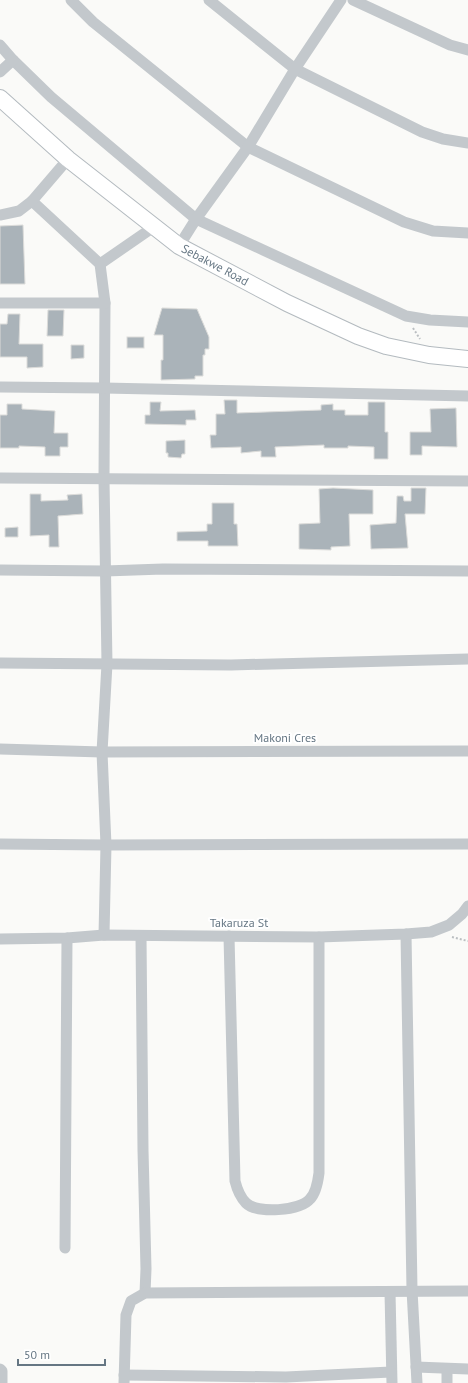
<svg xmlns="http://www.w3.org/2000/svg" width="468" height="1383" font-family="'PT Sans',sans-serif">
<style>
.building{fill:#aab3b9;stroke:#dcdcda}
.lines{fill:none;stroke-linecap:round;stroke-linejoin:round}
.secondary-casing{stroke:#b3babf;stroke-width:18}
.path{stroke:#bbbfc2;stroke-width:2;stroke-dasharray:2 2;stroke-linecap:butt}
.street{stroke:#c3c8cc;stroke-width:11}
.secondary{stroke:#fff;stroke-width:16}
.labels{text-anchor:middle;stroke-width:4;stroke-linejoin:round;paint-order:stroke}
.street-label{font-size:12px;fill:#657683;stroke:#fff}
</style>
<rect width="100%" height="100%" fill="#fafaf8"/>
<g class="building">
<polygon points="23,225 25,284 0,284 0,226"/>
<polygon points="162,308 197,309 209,337 209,349 205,349 205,355 203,355 203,376 195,376 195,379 161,380 161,360 163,360 163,335 154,335"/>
<polygon points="48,310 64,310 63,336 47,336"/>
<polygon points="8,314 20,314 19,344 43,344 43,367 27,368 27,357 0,357 0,324 7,324"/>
<rect x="127" y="337" width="17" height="11"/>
<polygon points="71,345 84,345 84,358 71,359"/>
<polygon points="224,400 237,400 237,413 321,410 321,405 333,404 333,410 345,410 345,415 368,415 368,402 385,402 385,432 388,432 388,459 374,459 374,447 348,446 348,448 324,448 324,445 275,447 276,457 261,457 261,451 241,453 241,447 211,448 210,435 216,435 216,414 225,414"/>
<polygon points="150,402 161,402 160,411 195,410 196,420 186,420 186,425 145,424 145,415 150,415"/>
<polygon points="7,404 22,404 22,409 55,411 54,433 68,433 68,447 60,447 60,456 45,456 45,447 19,446 19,448 0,448 0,415 7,415"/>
<polygon points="456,408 457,447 422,446 422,455 410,455 410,432 431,432 430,409"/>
<polygon points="185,440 185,454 182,454 181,458 168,457 168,453 166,453 166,441"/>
<polygon points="333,488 373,490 373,514 349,514 350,546 331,547 331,550 299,549 299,524 320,523 319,489"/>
<polygon points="411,488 426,488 425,514 405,514 408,548 371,549 370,525 396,523 397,496 403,496 404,501 411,501"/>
<polygon points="30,494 41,494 41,501 68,500 67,495 82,494 83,514 58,516 59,547 49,547 49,535 30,536"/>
<polygon points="212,503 234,503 234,524 237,524 238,546 208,546 208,541 177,541 177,532 207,531 207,524 212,524"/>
<polygon points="18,527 18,537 5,537 5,528"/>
</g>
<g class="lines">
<g class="secondary-casing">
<polyline id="secondary" points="0,98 68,159 179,246 287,303 358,336 386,346 429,355 468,359"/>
</g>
<g class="path">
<polyline points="413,328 420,339"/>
<polyline points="452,937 468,941"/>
</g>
<g class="street">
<polyline points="71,0 93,22 248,147 404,222 433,231 468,233"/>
<polyline points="209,0 295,69 422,132 443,139 468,143"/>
<polyline points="353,0 450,45 468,50"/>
<polyline points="0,45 13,60 51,97 196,219 406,316 430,320 468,322"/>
<polyline points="0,72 13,60"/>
<polyline points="32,201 100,264 105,303 104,479 107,664 102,752 106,845 104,935"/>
<polyline points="0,215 19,211 32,201 68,159"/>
<polyline points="179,246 196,219 248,147 295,69 341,0"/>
<polyline points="100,264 155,226"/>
<polyline points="0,303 105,303"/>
<polyline points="0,387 104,388 468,396"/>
<polyline points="0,478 468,481"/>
<polyline points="0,570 105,571 163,569 468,571"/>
<polyline points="0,663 231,665 468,659"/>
<polyline points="0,749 102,752 468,751"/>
<polyline points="0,844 106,845 468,844"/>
<polyline points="406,934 412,1290 417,1383"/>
<polyline points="141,936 143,1150 146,1269 145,1293"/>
<path d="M229,936L235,1181C237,1189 240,1197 246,1203C257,1214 300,1211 310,1199C316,1193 318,1181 319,1173V937"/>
<polyline points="0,939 67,938 104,935 319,937 406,934 431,932 449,925 462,914 468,906"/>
<polyline points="65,1248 67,938"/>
<polyline points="390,1292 392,1383"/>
<polyline points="416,1367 468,1369"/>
<polyline points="0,1369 2,1371 2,1383"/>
<polyline points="447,1369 447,1383"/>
<polyline points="124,1375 286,1377 391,1372"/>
<polyline points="124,1383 126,1315 131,1301 145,1293 468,1291"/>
</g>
<use href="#secondary" class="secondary"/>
</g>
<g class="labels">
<g class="street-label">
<text transform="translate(215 265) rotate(28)" y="4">Sebakwe Road</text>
<text x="285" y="742">Makoni Cres</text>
<text x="239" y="927">Takaruza St</text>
</g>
</g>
<path d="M18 1359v6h87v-6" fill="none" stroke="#657683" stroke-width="2"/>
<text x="24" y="1359" font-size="12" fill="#657683" stroke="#ffffff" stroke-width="3" paint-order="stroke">50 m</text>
</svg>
